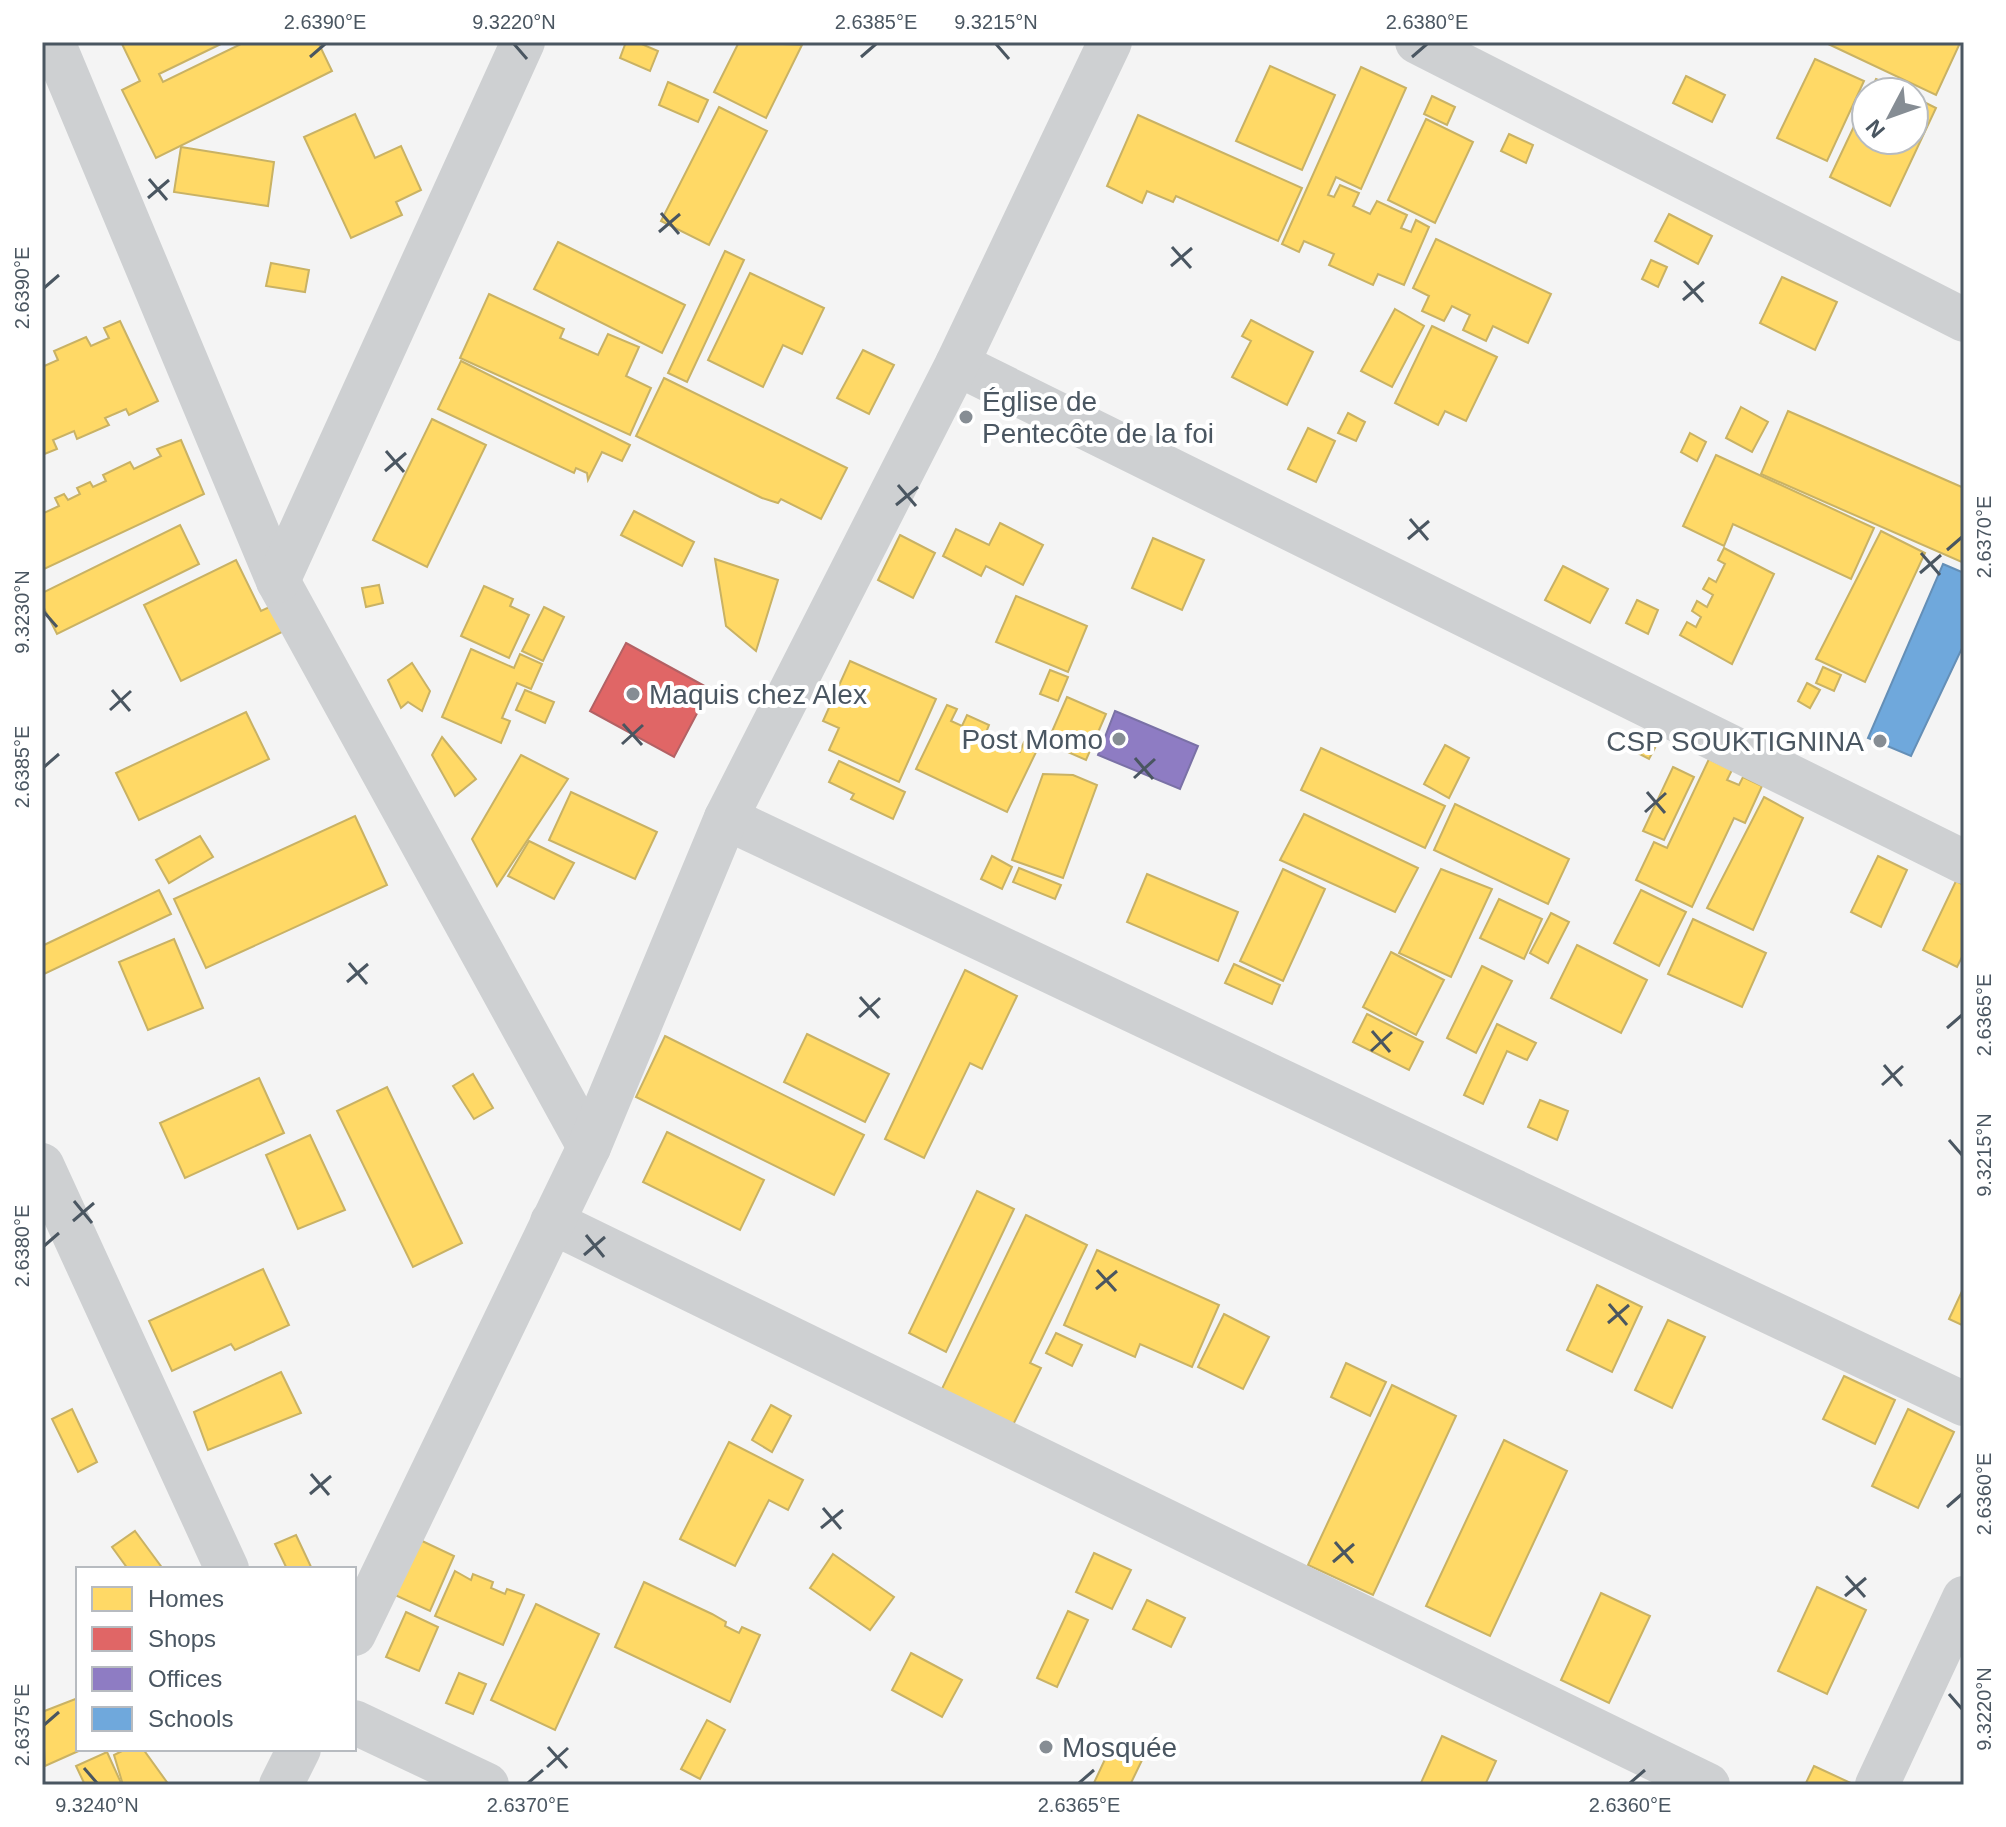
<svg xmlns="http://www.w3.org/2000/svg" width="2006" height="1827" font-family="Arial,sans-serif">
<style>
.homes{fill:#ffd966;stroke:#c9b264;stroke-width:2}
.shops{fill:#e06666;stroke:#b36164;stroke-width:2}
.offices{fill:#8e7cc3;stroke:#7a71a6;stroke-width:2}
.schools{fill:#6fa8dc;stroke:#648fb7;stroke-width:2}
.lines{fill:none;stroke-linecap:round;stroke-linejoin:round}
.minor{stroke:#ced0d2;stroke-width:44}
.tertiary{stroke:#ced0d2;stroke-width:44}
.ticks{fill:none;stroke:#4a5661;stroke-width:3}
.poi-dot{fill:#868d94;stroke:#fff;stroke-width:3}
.labels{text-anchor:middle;stroke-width:8;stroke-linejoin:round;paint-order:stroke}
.poi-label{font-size:28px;fill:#4a5661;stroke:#fff;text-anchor:start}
.neatline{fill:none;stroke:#4a5661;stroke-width:3}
.ticks-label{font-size:20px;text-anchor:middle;fill:#4a5661}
</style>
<rect width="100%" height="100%" fill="#f4f4f4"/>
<g class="homes">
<polygon points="121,42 225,42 159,74 163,82 245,42 318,42 332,71 156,158 122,90 140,81"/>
<polygon points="626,42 637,42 658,51 650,71 620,58"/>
<polygon points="739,42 802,45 766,118 714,92"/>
<polygon points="1824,42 1959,42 1960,43 1936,95"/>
<polygon points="1815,59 1864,81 1827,161 1777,138"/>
<polygon points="1270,66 1335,95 1302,170 1236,141"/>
<polygon points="1361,67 1406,88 1361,189 1336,177 1328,195 1334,197 1340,185 1359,193 1353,206 1370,214 1377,201 1407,215 1401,228 1411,232 1416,220 1429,227 1404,285 1378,274 1373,285 1329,265 1334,254 1304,241 1299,252 1282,244"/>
<polygon points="1686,76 1725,95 1712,122 1673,103"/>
<polygon points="1876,79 1903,92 1870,92"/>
<polygon points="668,82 708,100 698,122 659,105"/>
<polygon points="1432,96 1455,107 1447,125 1424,114"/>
<polygon points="1914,97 1936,108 1890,206 1830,177 1866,101 1866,140 1914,140"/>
<polygon points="719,107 767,131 709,245 661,221"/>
<polygon points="355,114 375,158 401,146 421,190 396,202 402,215 351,238 304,137"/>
<polygon points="1138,115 1302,188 1278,241 1176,196 1173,202 1147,191 1142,203 1107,186"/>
<polygon points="1426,119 1473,142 1435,223 1388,200"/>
<polygon points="1509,134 1533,145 1526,163 1501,151"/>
<polygon points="181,147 274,162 268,206 174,192"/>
<polygon points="1669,214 1712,236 1698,264 1655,241"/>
<polygon points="1436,239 1551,294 1528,343 1493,326 1486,341 1463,330 1470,315 1452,306 1444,321 1422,311 1429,296 1413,288"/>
<polygon points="558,242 685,305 662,353 534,289"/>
<polygon points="725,251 744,260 687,382 668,373"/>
<polygon points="1651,260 1667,267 1658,287 1642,279"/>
<polygon points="271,263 309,270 305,292 266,286"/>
<polygon points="750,273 824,308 802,354 783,345 763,387 708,360"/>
<polygon points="1782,277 1837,302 1815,350 1760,323"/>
<polygon points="489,294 564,329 560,338 598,355 608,334 639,347 626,376 651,388 630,435 460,358"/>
<polygon points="1395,309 1424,326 1392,387 1361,371"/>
<polygon points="1251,320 1313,352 1287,405 1232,377 1251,341 1242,336"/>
<polygon points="120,321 158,401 129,415 126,409 105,418 109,425 77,439 74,431 53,440 57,449 42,455 42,367 58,360 54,351 86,337 91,346 109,338 104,328"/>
<polygon points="1432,326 1497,357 1466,421 1445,411 1438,425 1395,403"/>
<polygon points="863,350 894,365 869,414 837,398"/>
<polygon points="461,361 630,445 622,461 602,452 588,480 587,473 576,468 574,473 438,409"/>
<polygon points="664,378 847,468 821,519 781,499 778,503 762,498 636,436"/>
<polygon points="1741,407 1768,422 1752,452 1726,438"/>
<polygon points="1788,411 1964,488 1964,563 1761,474"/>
<polygon points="1348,413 1365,422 1356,441 1338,433"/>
<polygon points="432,419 486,445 427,567 373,540"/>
<polygon points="1308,428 1335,441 1316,482 1288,469"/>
<polygon points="1690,433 1706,442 1697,461 1681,452"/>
<polygon points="181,440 204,494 42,570 42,509 44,513 59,506 55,498 64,494 68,500 80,494 77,488 90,482 93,487 106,481 103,475 130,462 134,469 161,456 157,449"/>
<polygon points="1716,455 1874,528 1851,579 1733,524 1724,546 1683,526"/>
<polygon points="634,511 694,542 682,566 621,535"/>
<polygon points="1000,523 1043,545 1023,585 986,566 981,576 943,556 956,529 989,545"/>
<polygon points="180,525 199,564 57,634 42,604 42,593"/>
<polygon points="1881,531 1925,553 1865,682 1816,659"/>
<polygon points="900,535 935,553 913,598 878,580"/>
<polygon points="1153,538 1204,560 1182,610 1132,588"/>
<polygon points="1724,548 1774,574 1732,664 1680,635 1687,622 1696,627 1701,617 1692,611 1697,601 1707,607 1713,595 1703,589 1709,578 1716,582 1725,564 1718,560"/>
<polygon points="715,559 778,580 756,651 726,626"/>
<polygon points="236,560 261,611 276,604 288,629 181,681 144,605"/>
<polygon points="1563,566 1608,589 1590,623 1545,600"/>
<polygon points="379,585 383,603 366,607 362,588"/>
<polygon points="484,586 513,599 510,606 529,615 509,658 461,636"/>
<polygon points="1016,596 1087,626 1068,672 996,642"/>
<polygon points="1637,600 1658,610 1648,634 1626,623"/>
<polygon points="544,607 564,617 543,661 522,651"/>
<polygon points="471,649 514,668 520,654 542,664 531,689 517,683 502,718 510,721 501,743 442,717"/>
<polygon points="850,661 936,699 899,782 829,750 839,728 823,721"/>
<polygon points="412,663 430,691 422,711 408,702 401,708 388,680"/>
<polygon points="1823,667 1841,675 1834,691 1816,683"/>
<polygon points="1050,670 1068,677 1058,701 1040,694"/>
<polygon points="1807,683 1820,690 1810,708 1798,701"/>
<polygon points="525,690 554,702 545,723 516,710"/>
<polygon points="1067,697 1106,714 1086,760 1047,743"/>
<polygon points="947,705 957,709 951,721 962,726 967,715 989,725 985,735 1000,742 1004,732 1014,737 1009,747 1020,752 1024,742 1038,748 1007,812 916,769"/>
<polygon points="246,712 269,759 139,820 116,773"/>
<polygon points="442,737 476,779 455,796 432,755"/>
<polygon points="1633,737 1655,748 1649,759 1628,748"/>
<polygon points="1445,745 1469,758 1449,798 1424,784"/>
<polygon points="1321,748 1445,806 1425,848 1301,790"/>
<polygon points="521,755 568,779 497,886 472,839"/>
<polygon points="1709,759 1732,770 1727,780 1739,785 1743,777 1762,786 1745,823 1734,818 1692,907 1636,880 1654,842 1667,848"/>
<polygon points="839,761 905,792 893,819 851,799 854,794 829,782"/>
<polygon points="1673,767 1694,777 1664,840 1643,831"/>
<polygon points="1043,774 1073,775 1097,785 1063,878 1012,860"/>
<polygon points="571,792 657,832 635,879 549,840"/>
<polygon points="1764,797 1803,818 1753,930 1707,908"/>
<polygon points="1455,804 1569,859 1548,904 1434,850"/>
<polygon points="1304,814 1418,868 1395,912 1280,860"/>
<polygon points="355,816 387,885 206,968 174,899"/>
<polygon points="200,836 213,857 169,883 156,860"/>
<polygon points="529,841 574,863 554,899 508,876"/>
<polygon points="992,856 1012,867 1002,889 981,879"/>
<polygon points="1878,856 1907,870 1881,927 1851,912"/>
<polygon points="1019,868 1061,885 1055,899 1013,882"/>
<polygon points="1283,869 1325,889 1283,981 1240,961"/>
<polygon points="1441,869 1492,889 1451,977 1399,953"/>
<polygon points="1147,874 1238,912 1218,961 1127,922"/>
<polygon points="1956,881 1964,885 1964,953 1957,967 1923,950"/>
<polygon points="159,890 171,914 42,975 42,946"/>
<polygon points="1641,890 1686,912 1659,966 1614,943"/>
<polygon points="1499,899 1542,919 1524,959 1480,938"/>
<polygon points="1551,913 1569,922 1548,963 1530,953"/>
<polygon points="1693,919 1766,953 1742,1007 1668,974"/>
<polygon points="174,939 203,1008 148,1030 119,962"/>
<polygon points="1577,945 1647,980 1621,1033 1551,998"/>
<polygon points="1391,952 1444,980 1416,1035 1363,1007"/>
<polygon points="1234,964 1280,985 1272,1004 1225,983"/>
<polygon points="1482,966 1512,981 1476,1053 1447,1038"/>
<polygon points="965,970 1017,996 982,1069 970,1063 924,1158 885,1139"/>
<polygon points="1367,1014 1423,1042 1409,1070 1353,1042"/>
<polygon points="1497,1024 1536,1043 1527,1060 1507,1051 1483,1104 1464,1095"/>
<polygon points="807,1034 889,1074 865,1122 784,1082"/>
<polygon points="665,1036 864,1135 834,1195 636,1097"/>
<polygon points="473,1074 493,1108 474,1119 453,1086"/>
<polygon points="259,1078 284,1133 185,1178 160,1123"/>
<polygon points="387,1087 462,1243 413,1267 337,1111"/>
<polygon points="1540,1100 1568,1111 1557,1140 1528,1127"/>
<polygon points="667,1132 764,1180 740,1230 643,1182"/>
<polygon points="310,1135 345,1210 298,1229 266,1155"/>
<polygon points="977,1191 1014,1209 946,1352 909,1333"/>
<polygon points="1026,1215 1087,1245 1030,1363 1041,1368 1011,1429 939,1395"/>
<polygon points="1097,1250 1219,1305 1192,1367 1140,1344 1135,1357 1064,1325"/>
<polygon points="263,1269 289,1325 235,1350 231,1344 172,1371 149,1321"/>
<polygon points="1597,1285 1642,1307 1612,1372 1567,1350"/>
<polygon points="1964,1287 1964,1326 1949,1319"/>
<polygon points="1224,1314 1269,1337 1243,1389 1198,1367"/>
<polygon points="1668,1320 1705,1337 1672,1408 1635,1390"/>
<polygon points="1056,1333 1082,1345 1072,1366 1046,1353"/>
<polygon points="1346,1363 1386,1382 1370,1416 1331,1397"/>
<polygon points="281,1372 301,1413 208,1450 194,1412"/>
<polygon points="1844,1376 1895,1400 1875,1444 1823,1419"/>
<polygon points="1392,1385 1456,1416 1373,1595 1308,1565"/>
<polygon points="771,1405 791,1416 772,1452 752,1440"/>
<polygon points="72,1409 97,1462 78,1472 52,1419"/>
<polygon points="1908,1409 1954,1432 1918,1508 1872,1486"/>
<polygon points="1504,1440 1567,1471 1490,1636 1426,1606"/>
<polygon points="729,1442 803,1480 788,1510 769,1500 735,1566 680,1539"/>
<polygon points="135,1531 163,1569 128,1569 112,1547"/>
<polygon points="296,1535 312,1569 287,1569 275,1544"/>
<polygon points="420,1540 454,1556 430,1611 395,1595"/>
<polygon points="1094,1553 1131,1570 1112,1609 1076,1592"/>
<polygon points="833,1554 894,1597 870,1630 810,1588"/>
<polygon points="455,1571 471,1580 473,1574 493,1582 491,1588 505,1594 507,1589 524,1595 503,1645 435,1616"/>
<polygon points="644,1582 712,1614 726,1622 725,1626 739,1633 742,1627 760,1635 730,1702 615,1647"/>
<polygon points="1817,1587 1866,1610 1827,1694 1778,1671"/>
<polygon points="1601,1593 1650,1616 1609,1703 1561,1680"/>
<polygon points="1147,1600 1185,1618 1171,1647 1133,1629"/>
<polygon points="536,1604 599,1634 555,1730 491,1700"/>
<polygon points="1068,1611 1088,1620 1057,1687 1037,1678"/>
<polygon points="406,1612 438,1627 419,1671 386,1657"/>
<polygon points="911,1653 962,1680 942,1717 892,1690"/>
<polygon points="459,1673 486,1684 473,1714 446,1703"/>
<polygon points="78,1698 78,1749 83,1749 45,1766 42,1712"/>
<polygon points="707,1720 725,1730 700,1779 681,1769"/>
<polygon points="1442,1736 1496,1761 1485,1785 1420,1785"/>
<polygon points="1113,1742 1144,1756 1130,1785 1093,1785"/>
<polygon points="126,1749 143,1749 169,1785 123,1785 114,1755"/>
<polygon points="107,1752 122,1785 85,1785 76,1766"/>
<polygon points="1814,1766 1855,1785 1805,1785"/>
</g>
<polygon class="shops" points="626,643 710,689 674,757 590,711"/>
<polygon class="offices" points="1115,711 1198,746 1180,789 1098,755"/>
<polygon class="schools" points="1943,564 1964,573 1964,644 1911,756 1868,738"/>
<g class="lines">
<g class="minor">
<polyline points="53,42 278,581 589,1147"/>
<polyline points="1417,42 1964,320"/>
<polyline points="957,364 1964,862"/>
<polyline points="278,581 523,42"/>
<polyline points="726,818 1964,1404"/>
<polyline points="42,1165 227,1569"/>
<polyline points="552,1222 1708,1785"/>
<polyline points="354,1722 487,1785"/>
<polyline points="1877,1785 1964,1598"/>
</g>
<g class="tertiary">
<polyline points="354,1634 589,1147 726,818 957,364 1110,42"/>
<polyline points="281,1785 299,1749"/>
</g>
</g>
<path class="ticks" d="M514,44L527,59M996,44L1009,59M310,57L325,44M861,57L876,44M1412,57L1427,44M149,179L167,200M148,198L169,180M661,213L679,234M659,232L680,214M1172,247L1191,268M1171,266L1192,248M1684,281L1703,302M44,288L59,275M1683,300L1704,282M386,451L404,472M385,471L406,453M898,485L916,506M896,505L918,487M1410,519L1428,540M1408,539L1429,521M1947,550L1962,537M1921,553L1940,575M1920,573L1941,555M44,612L57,627M112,690L130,711M110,710L131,691M623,724L642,745M622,744L643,725M1135,758L1153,779M44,767L59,754M1134,778L1155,759M1647,792L1665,813M1645,812L1666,793M349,963L367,984M347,982L368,964M860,997L879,1018M859,1017L880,998M1947,1028L1962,1015M1372,1031L1390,1052M1371,1051L1392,1032M1884,1065L1902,1086M1882,1085L1903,1066M1949,1140L1962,1155M74,1201L92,1223M73,1221L94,1203M586,1235L604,1257M44,1246L59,1233M584,1255L605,1237M1097,1270L1116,1291M1096,1289L1117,1271M1609,1304L1627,1325M1608,1323L1629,1305M311,1474L329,1495M310,1494L331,1476M1947,1507L1962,1494M823,1508L841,1529M821,1528L843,1510M1335,1542L1353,1563M1333,1562L1354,1544M1846,1576L1865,1597M1845,1596L1866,1578M1949,1694L1962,1709M44,1725L59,1712M548,1747L567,1768M547,1767L568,1748M84,1768L97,1783M528,1783L543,1770M1079,1783L1094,1770M1630,1783L1645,1770"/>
<g class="poi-dot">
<circle cx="966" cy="417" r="8"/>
<circle cx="633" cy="694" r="8"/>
<circle cx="1119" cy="739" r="8"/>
<circle cx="1880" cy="741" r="8"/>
<circle cx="1046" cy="1747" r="8"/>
</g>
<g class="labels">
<g class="poi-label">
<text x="982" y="411">Église de<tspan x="982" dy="32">Pentecôte de la foi</tspan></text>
<text x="649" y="704">Maquis chez Alex</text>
<text x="1103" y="749" text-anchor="end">Post Momo</text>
<text x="1864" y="751" text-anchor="end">CSP SOUKTIGNINA</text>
<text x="1062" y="1757">Mosquée</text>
</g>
</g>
<rect width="2006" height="1827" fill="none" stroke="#ffffff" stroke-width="88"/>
<rect x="76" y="1567" width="280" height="184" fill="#ffffff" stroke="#b7bbc0" stroke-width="2"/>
<rect x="92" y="1587" width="40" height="24" fill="#ffd966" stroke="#b7bbc0" stroke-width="2"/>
<text x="148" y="1607" font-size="24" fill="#4a5661">Homes</text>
<rect x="92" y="1627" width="40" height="24" fill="#e06666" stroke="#b7bbc0" stroke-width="2"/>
<text x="148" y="1647" font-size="24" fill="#4a5661">Shops</text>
<rect x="92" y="1667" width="40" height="24" fill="#8e7cc3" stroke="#b7bbc0" stroke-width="2"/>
<text x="148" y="1687" font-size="24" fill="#4a5661">Offices</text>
<rect x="92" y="1707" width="40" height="24" fill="#6fa8dc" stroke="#b7bbc0" stroke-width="2"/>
<text x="148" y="1727" font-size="24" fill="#4a5661">Schools</text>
<g transform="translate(1890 116) rotate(229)"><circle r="38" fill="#ffffff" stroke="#b7bbc0" stroke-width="2"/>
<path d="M0-6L14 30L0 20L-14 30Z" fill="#868d94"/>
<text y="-12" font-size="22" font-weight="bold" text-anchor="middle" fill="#4a5661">N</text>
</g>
<rect x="44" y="44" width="1918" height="1739" class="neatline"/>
<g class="ticks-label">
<text x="325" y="29">2.6390°E</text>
<text x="514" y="29">9.3220°N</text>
<text x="876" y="29">2.6385°E</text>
<text x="996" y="29">9.3215°N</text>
<text x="1427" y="29">2.6380°E</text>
<text transform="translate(22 288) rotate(-90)" y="7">2.6390°E</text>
<text transform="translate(1984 537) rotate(-90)" y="7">2.6370°E</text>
<text transform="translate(22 612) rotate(-90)" y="7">9.3230°N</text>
<text transform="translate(22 767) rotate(-90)" y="7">2.6385°E</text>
<text transform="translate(1984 1015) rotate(-90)" y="7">2.6365°E</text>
<text transform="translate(1984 1155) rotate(-90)" y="7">9.3215°N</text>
<text transform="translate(22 1246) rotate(-90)" y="7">2.6380°E</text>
<text transform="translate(1984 1494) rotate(-90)" y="7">2.6360°E</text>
<text transform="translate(1984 1709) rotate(-90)" y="7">9.3220°N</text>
<text transform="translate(22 1725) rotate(-90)" y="7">2.6375°E</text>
<text x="97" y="1812">9.3240°N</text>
<text x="528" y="1812">2.6370°E</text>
<text x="1079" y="1812">2.6365°E</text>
<text x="1630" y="1812">2.6360°E</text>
</g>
</svg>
